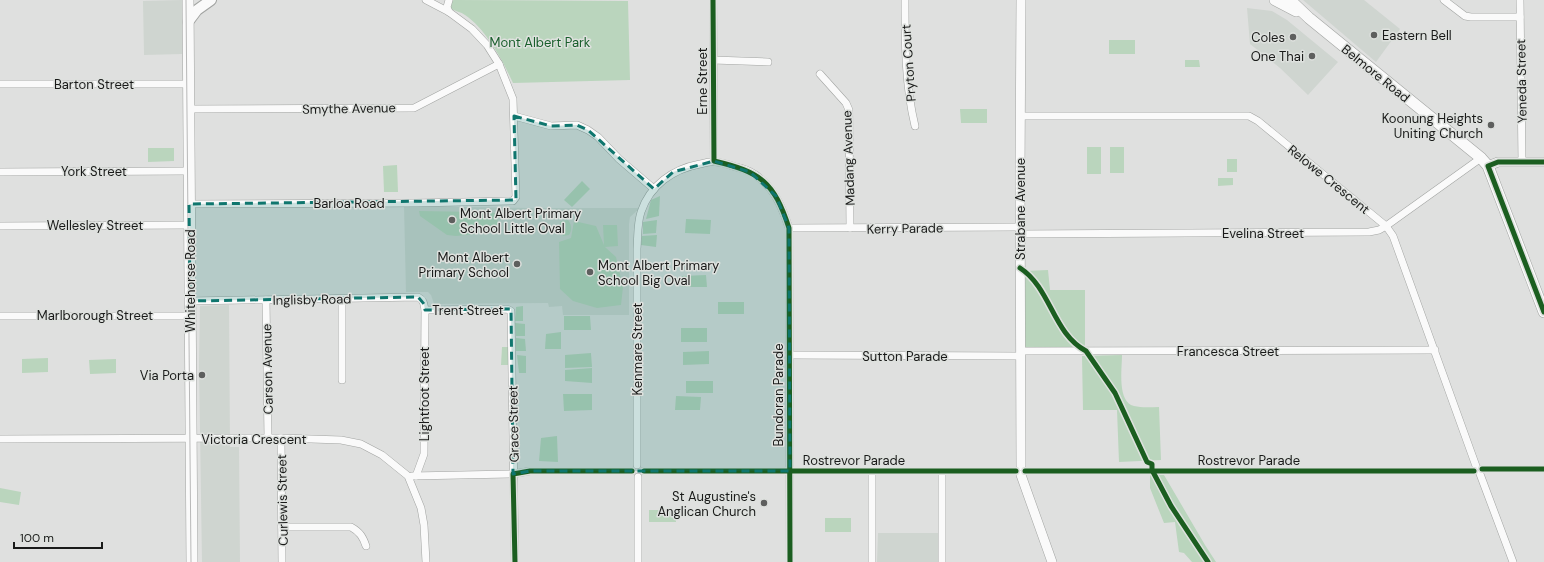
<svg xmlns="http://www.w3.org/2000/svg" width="1544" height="562" font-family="'DM Sans',sans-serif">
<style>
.built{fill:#cfd5d0}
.green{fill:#bad5bd}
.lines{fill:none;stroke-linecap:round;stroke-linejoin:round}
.minor-casing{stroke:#a2a4a2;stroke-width:8}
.tertiary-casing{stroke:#a2a4a2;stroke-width:10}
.secondary-casing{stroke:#a2a4a2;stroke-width:12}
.primary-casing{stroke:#a2a4a2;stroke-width:12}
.minor{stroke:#fafafa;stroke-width:7}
.tertiary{stroke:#fafafa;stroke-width:9}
.secondary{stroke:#fafafa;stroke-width:10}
.primary{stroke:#fafafa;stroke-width:11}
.tram{stroke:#b8b8b8;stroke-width:1}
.cycleway-casing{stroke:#dee1de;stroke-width:8}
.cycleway{stroke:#1b5e20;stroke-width:5}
.marked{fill:#0f766e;fill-opacity:0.2;stroke:#0f766e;stroke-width:3;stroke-dasharray:8 5;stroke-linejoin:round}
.poi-dot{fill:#5e5f5e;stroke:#dee1de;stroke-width:1.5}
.labels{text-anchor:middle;stroke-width:3;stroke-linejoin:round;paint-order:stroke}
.poi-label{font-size:13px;fill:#191a19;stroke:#dee1de;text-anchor:end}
.park-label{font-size:13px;fill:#185e2b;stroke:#dee1de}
.street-label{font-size:13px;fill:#191a19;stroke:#dee1de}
</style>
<rect width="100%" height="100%" fill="#dfe0df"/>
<g class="built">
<polygon points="182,0 182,54 144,55 143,1"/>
<polygon points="1303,0 1364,0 1400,29 1376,62"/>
<polygon points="1247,8 1272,11 1287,20 1338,62 1308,95 1280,68 1250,44"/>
<polygon points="404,206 528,208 640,208 630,217 629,224 629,315 563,315 562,306 549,307 548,303 434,304 431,295 428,292 406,292"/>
<polygon points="229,305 230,447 239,447 240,562 202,562 199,365 200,306"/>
<polygon points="878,533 938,533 938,562 877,562"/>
</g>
<g class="green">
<path d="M454,0L628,1L630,80L513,83C503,61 486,29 465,15C461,12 455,11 451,9L450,1Z"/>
<rect x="1109" y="40" width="26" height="14"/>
<polygon points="1185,60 1199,60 1200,67 1185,67"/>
<polygon points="960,109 987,109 987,123 961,123"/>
<rect x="1087" y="147" width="14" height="27"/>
<rect x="1110" y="147" width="14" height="26"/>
<polygon points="148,148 174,148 174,161 148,162"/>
<rect x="1227" y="159" width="10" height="13"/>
<polygon points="397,165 398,192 384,192 383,166"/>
<polygon points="1218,178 1233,178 1233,185 1218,186"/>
<polygon points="582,181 590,189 572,207 564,200"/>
<polygon points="660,196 659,216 646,219 651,200"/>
<path d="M419,211L478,212V215C484,210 489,211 497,214L498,224C490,229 486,229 478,225L477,234L456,236L447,235L420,216Z"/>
<polygon points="686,219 711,220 710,234 685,233"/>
<path d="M568,220C572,225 572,230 569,235L563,236C560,231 558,225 561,221Z"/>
<polygon points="657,220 656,233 643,234 643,222"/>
<polygon points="574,221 596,226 604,245 603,225 617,225 618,246 605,247 616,257 623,287 621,305 597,308 573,301 560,289 559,242 571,238"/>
<polygon points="657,235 656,247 641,245 642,236"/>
<polygon points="1048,270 1050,290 1085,290 1085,347 1024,347 1024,271"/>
<polygon points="706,275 707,287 682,287 682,276"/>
<rect x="718" y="302" width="26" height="12"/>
<polygon points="523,306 523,321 515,321 516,307"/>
<polygon points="564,316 590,316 591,330 564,330"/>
<polygon points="515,323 525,324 525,336 516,336"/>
<rect x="681" y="328" width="26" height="14"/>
<polygon points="561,332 561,349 545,349 546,334"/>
<polygon points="516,338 525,339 526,351 516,351"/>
<polygon points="502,347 508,347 508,365 501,365"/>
<polygon points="709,351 709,364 683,365 683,352"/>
<polygon points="591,353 592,367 565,368 565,355"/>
<polygon points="517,355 526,356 526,373 519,373"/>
<path d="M1122,355C1122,369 1117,402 1134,406C1142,408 1151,407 1159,407L1161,460L1119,462L1117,410H1083L1082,356Z"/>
<polygon points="48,358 48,372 22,373 22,359"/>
<polygon points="116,359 116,373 90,374 89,360"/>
<polygon points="592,368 592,383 565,381 565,370"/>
<rect x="686" y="381" width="27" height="12"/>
<polygon points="563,394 592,394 592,410 564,411"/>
<polygon points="676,396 701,397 700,410 675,410"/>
<polygon points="557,436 558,462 539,461 541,438"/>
<polygon points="1150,474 1164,475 1205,545 1216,562 1192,562 1184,553 1179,552 1175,522 1164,523 1150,488"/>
<polygon points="0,488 21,492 19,505 0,502"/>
<rect x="649" y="510" width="27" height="12"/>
<rect x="825" y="518" width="26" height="14"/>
</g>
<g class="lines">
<g class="minor-casing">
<g id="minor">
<polyline points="449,0 447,7 449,12"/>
<polyline points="713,0 714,161"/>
<path d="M905,0C905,42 905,85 915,126"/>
<polyline points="1444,0 1465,16 1471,17 1520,17"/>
<polyline points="1520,0 1522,162"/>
<polyline points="713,60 768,62"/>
<polyline points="820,74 846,103 849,110 850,228"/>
<polyline points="0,84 188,84"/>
<polyline points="189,109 414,108 499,64"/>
<polyline points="514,116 551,126 577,125 588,130 598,137 619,159 654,189"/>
<polyline points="1020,116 1249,116 1258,121 1386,226 1393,236 1476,466"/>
<polyline points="0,172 189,171"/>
<polyline points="189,204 416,203 513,201 516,197 513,99 499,64 487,45 472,29 449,12 426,0"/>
<polyline points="0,226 190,225"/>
<polyline points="789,228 1020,227"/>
<polyline points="1021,234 1369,232 1379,230 1386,226 1481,158"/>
<polyline points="342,299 342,380"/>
<polyline points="266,300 268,438"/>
<path d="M190,301L418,297C424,300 424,304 425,310L424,454L416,476"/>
<polyline points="425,310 507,309 511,311 515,562"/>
<polyline points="0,316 191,316"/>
<polyline points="1021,351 1435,350"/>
<polyline points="789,355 1021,356"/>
<polyline points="281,438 282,562"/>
<polyline points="0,439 281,438 341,440 361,444 382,455 408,476 421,508 424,525 426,562"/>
<path d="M637,465V249C638,237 637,224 641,212C650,185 673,169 700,164C704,163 710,161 715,162C722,162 729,165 736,167C746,169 755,173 763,181C777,194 783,210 789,228L790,562"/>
<polyline points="1482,469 1544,469"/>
<polyline points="644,471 1016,471"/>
<polyline points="942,471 942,562"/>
<polyline points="1025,471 1474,471"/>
<polyline points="1480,474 1513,562"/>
<polyline points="412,476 513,474 530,471 632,471"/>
<path d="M282,527H351C360,532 363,537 366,546"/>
<polyline points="638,562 638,477"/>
<polyline points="872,562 872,472"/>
</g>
</g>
<g class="tertiary-casing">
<g id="tertiary">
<polyline points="1021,0 1020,174 1021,466"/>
<polyline points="1488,166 1498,162 1544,162"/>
<polyline points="1021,475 1052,562"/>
</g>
</g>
<g class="secondary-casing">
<polyline id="secondary" points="188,22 197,10 211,0"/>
</g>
<g class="primary-casing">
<g id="primary">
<polyline points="188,0 192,562"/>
<polyline points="1275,0 1296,11"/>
<polyline points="1290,0 1309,18 1481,158 1488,166 1544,312"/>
</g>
</g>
<use href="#minor" class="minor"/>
<use href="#tertiary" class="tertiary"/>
<use href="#secondary" class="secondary"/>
<use href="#primary" class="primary"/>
<polyline class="tram" points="186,0 191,562"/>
<g class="cycleway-casing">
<g id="cycleway">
<path d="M713,0L714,161C761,172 774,182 789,228L790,562"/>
<polyline points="1544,162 1498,162 1488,166 1544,312"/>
<path d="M1020,268C1051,288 1053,334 1086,351L1115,393L1147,462L1152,464V470L1171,506L1208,562"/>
<polyline points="1482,469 1544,469"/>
<polyline points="644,471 1016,471"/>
<polyline points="1025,471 1474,471"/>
<polyline points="515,562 513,474 530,471 632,471"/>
</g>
</g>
<use href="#cycleway" class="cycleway"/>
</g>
<path class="marked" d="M514,116L551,126L577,125L588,130L654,189L673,172L714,161L750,172L776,196L789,228L790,471H530L513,474L511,309L425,310L424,304L418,297L190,301L189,204L516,200Z"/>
<g class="poi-dot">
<circle cx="1374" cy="35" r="4"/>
<circle cx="1293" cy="37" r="4"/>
<circle cx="1312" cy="56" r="4"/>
<circle cx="1491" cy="125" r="4"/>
<circle cx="452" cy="220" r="4"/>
<circle cx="517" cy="264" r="4"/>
<circle cx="590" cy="272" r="4"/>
<circle cx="202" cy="375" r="4"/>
<circle cx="764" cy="503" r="4"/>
</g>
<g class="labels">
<g class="poi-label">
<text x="1382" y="40" text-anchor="start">Eastern Bell</text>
<text x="1285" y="42">Coles</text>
<text x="1304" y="61">One Thai</text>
<text x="1483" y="123">Koonung Heights<tspan x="1483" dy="15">Uniting Church</tspan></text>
<text x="460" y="218" text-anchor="start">Mont Albert Primary<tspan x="460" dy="15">School Little Oval</tspan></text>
<text x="509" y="262">Mont Albert<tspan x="509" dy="15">Primary School</tspan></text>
<text x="598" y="270" text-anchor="start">Mont Albert Primary<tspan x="598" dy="15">School Big Oval</tspan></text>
<text x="194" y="380">Via Porta</text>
<text x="756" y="501">St Augustine's<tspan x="756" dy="15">Anglican Church</tspan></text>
</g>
<g class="park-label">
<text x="540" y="47">Mont Albert Park</text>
</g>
<g class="street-label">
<text transform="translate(908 63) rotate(-94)" y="5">Pryton Court</text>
<text transform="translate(1376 73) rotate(39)" y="5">Belmore Road</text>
<text transform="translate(702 81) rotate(-90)" y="5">Erne Street</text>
<text transform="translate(1521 81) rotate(-91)" y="5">Yeneda Street</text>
<text x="94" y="89">Barton Street</text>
<text transform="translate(349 108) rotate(-1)" y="5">Smythe Avenue</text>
<text transform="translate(848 158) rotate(-92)" y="5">Madang Avenue</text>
<text x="94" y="176">York Street</text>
<text transform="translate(1329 179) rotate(39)" y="5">Relowe Crescent</text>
<text x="349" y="208">Barloa Road</text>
<text transform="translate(1020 209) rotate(-90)" y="5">Strabane Avenue</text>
<text x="95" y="230">Wellesley Street</text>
<text transform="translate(905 228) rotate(-1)" y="5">Kerry Parade</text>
<text x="1263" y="238">Evelina Street</text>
<text transform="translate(190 281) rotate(-90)" y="5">Whitehorse Road</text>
<text transform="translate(312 299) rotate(-1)" y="5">Inglisby Road</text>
<text x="468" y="315">Trent Street</text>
<text x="95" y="320">Marlborough Street</text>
<text transform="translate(637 349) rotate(-90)" y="5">Kenmare Street</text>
<text x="1228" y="356">Francesca Street</text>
<text x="905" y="361">Sutton Parade</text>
<text transform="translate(267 369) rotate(-91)" y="5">Carson Avenue</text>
<text transform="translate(424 394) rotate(-90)" y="5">Lightfoot Street</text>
<text transform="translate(778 395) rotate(-90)" y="5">Bundoran Parade</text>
<text transform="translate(513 424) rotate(-91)" y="5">Grace Street</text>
<text x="254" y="444">Victoria Crescent</text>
<text x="854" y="465">Rostrevor Parade</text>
<text x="1249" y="465">Rostrevor Parade</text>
<text transform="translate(282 500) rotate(-91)" y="5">Curlewis Street</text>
</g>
</g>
<path d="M14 542v6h88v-6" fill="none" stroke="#191a19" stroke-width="2"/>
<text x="20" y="542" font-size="12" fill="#191a19" stroke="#dee1de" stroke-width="3" paint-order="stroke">100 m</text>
</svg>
